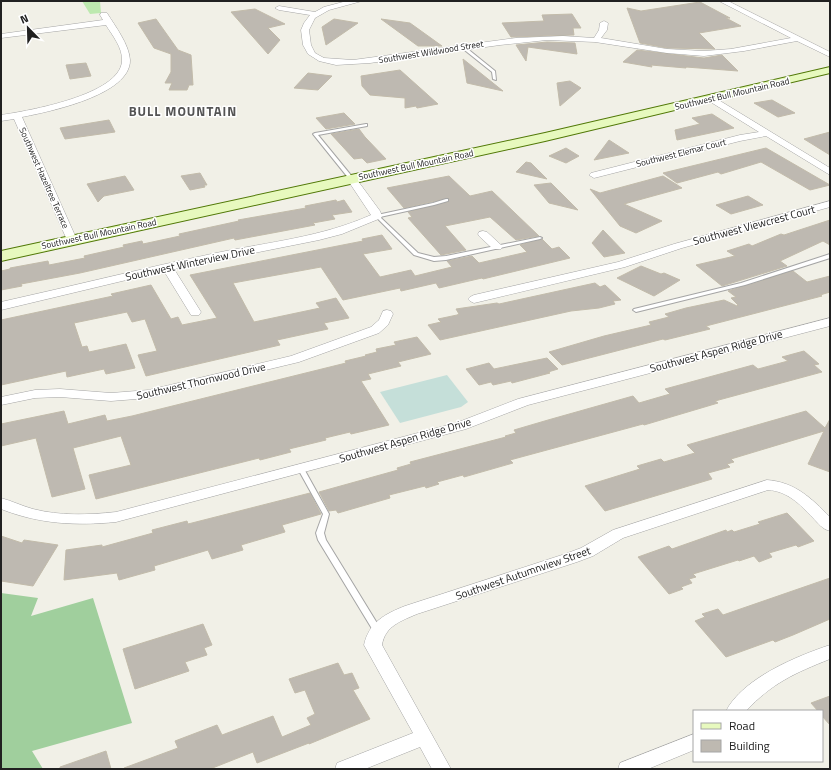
<svg xmlns="http://www.w3.org/2000/svg" width="831" height="770" font-family="'Titillium Web',sans-serif">
<style>
.grass{fill:#bde9af}
.forest{fill:#a0cf9d}
.wetland{fill:#c5dfd9}
.building{fill:#beb9b1;stroke:#c2bbaa}
.lines{fill:none;stroke-linecap:round;stroke-linejoin:round}
.lane-casing{stroke:#a5a5a5;stroke-width:2}
.street-casing{stroke:#a5a5a5;stroke-width:1}
.secondary-casing{stroke:#517807;stroke-width:2}
.lane{fill:#fff;fill-rule:evenodd}
.street{fill:#fff;fill-rule:evenodd}
.secondary{fill:#e7f9be;fill-rule:evenodd}
.labels{text-anchor:middle;stroke-width:3;stroke-linejoin:round;paint-order:stroke}
.far-street-label{font-size:9px;fill:#212121;stroke:#fff}
.street-label{font-size:11px;fill:#212121;stroke:#fff}
.far-district-label{font-size:13px;font-weight:bold;letter-spacing:1px;fill:#545454;stroke:#fff}
</style>
<rect width="100%" height="100%" fill="#f1f0e7"/>
<polygon class="grass" points="82,1 100,1 101,13 90,14"/>
<polygon class="forest" points="1,593 38,598 31,616 93,598 132,723 32,751 43,769 1,769"/>
<polygon class="wetland" points="447,375 468,402 461,407 400,423 380,392"/>
<g class="building">
<polygon points="700,2 730,18 726,18 741,26 699,33 715,49 667,48 640,43 627,8 641,11"/>
<polygon points="255,9 285,24 268,28 280,40 268,54 231,12"/>
<polygon points="572,14 581,28 573,28 574,35 511,37 502,23 544,21 542,15"/>
<polygon points="156,19 178,50 191,55 193,85 189,85 187,90 169,90 172,83 165,83 171,72 171,54 154,48 138,23"/>
<polygon points="334,19 358,23 326,45 322,27"/>
<polygon points="381,19 410,23 442,46 418,46"/>
<polygon points="547,42 575,43 577,54 528,47 526,61 516,45"/>
<polygon points="637,50 704,58 722,55 738,71 686,67 686,68 651,65 652,67 623,62"/>
<polygon points="463,59 503,91 467,83"/>
<polygon points="86,63 91,76 70,79 66,65"/>
<polygon points="400,70 438,104 417,108 416,106 405,108 405,98 370,95 362,86 361,76"/>
<polygon points="308,73 332,76 318,90 294,88"/>
<polygon points="570,81 581,88 560,106 557,83"/>
<polygon points="772,100 795,113 778,117 754,103"/>
<polygon points="344,113 355,124 326,129 316,118"/>
<polygon points="712,114 734,128 677,140 675,130 700,124 692,118"/>
<polygon points="109,120 115,132 65,139 60,128"/>
<polygon points="359,129 365,137 386,159 367,163 362,158 354,159 331,134"/>
<polygon points="830,132 830,155 804,139"/>
<polygon points="609,140 629,153 594,160"/>
<polygon points="566,148 579,156 566,163 549,156"/>
<polygon points="766,148 830,185 810,190 761,162 721,174 718,172 677,183 663,173"/>
<polygon points="526,162 531,163 547,179 516,172"/>
<polygon points="200,173 207,185 204,185 205,187 190,190 181,176"/>
<polygon points="125,176 134,190 104,196 98,202 87,184"/>
<polygon points="449,176 470,196 492,191 539,236 516,240 490,217 445,226 466,250 441,255 408,218 412,217 408,212 448,202 449,198 404,208 387,188"/>
<polygon points="663,176 682,188 624,204 662,221 636,233 620,226 590,189 600,193"/>
<polygon points="551,183 578,210 549,203 534,185"/>
<polygon points="748,196 763,205 731,214 716,205"/>
<polygon points="336,200 337,202 344,200 352,212 332,215 335,219 313,223 315,225 235,240 234,238 80,273 21,284 22,286 1,290 1,271 10,269 10,268 48,261 49,265 85,258 84,256 124,247 123,245 142,241 143,244 180,236 179,234 239,221 238,220 306,208 305,206"/>
<polygon points="830,220 830,245 823,241 780,261 787,266 722,286 696,265 735,256 727,251 749,244 752,246 781,234 784,235"/>
<polygon points="603,230 625,253 604,257 592,243"/>
<polygon points="382,235 392,249 363,254 380,277 411,270 415,276 452,267 447,261 472,256 479,263 527,252 520,245 542,239 552,249 559,247 570,258 483,279 482,278 439,288 436,283 401,291 400,288 343,300 321,267 233,283 254,322 320,308 316,303 336,298 349,318 324,323 328,329 277,340 280,345 146,376 138,355 157,351 145,319 132,322 127,312 74,323 82,347 87,346 89,352 126,344 135,368 106,374 104,369 67,377 66,371 1,385 1,320 113,296 111,294 151,285 171,319 178,317 182,325 217,318 190,275 363,241 362,239"/>
<polygon points="641,266 661,274 664,273 680,280 654,296 617,278"/>
<polygon points="793,271 807,282 830,276 830,292 820,295 822,296 706,326 710,329 665,340 663,339 562,365 549,352 604,336 651,325 649,322 669,317 665,314 686,308 724,300 737,306 738,305 731,298 736,297 728,291"/>
<polygon points="595,283 600,287 605,285 621,300 613,301 615,304 599,308 571,311 440,340 428,325 441,322 438,319 457,315 459,314 456,309 497,303 499,304"/>
<polygon points="417,337 431,354 398,362 401,366 368,374 371,379 361,381 389,425 351,434 350,432 325,438 326,440 289,449 291,452 260,460 259,458 96,499 89,475 131,465 121,436 73,448 85,489 52,497 36,438 1,446 1,424 64,411 68,424 105,415 107,421 132,416 346,363 345,361 366,356 365,355 377,352 376,349 396,345 394,342"/>
<polygon points="804,351 819,364 814,365 822,372 715,401 718,403 644,425 643,424 510,460 513,463 464,477 463,475 437,482 439,484 426,488 425,486 389,495 390,498 338,513 336,510 329,511 319,492 398,470 397,468 411,464 410,462 506,437 505,436 516,433 514,430 548,420 633,396 639,403 670,394 665,389 753,365 758,369 788,361 782,357"/>
<polygon points="547,358 558,369 548,372 550,373 512,383 511,381 493,385 491,382 479,385 466,369 489,363 494,369"/>
<polygon points="806,411 825,428 830,419 830,472 808,464 824,431 731,459 734,462 727,464 730,467 708,473 712,479 605,511 585,486 640,469 637,466 661,459 664,462 695,453 687,445"/>
<polygon points="310,493 321,514 282,525 285,532 241,545 243,550 212,559 208,550 154,566 155,570 119,580 117,573 64,580 66,550 102,545 102,547 153,533 152,530 187,521 188,524"/>
<polygon points="787,513 814,541 798,547 796,545 769,553 772,557 759,562 754,556 739,561 738,560 693,574 696,577 689,579 692,583 681,587 683,589 669,594 638,557 669,546 672,549 726,530 727,532 732,530 734,532 760,524 758,522"/>
<polygon points="1,536 22,543 24,540 58,545 33,586 1,581"/>
<polygon points="830,578 830,619 793,635 775,642 773,640 726,657 695,621 705,617 702,614 718,609 723,615"/>
<polygon points="203,624 212,645 204,648 207,655 185,662 189,671 135,689 123,649"/>
<polygon points="338,663 344,675 352,673 359,688 353,690 370,719 309,744 309,743 257,763 253,752 210,769 125,769 124,768 178,748 175,741 217,725 222,735 273,716 282,737 311,725 307,718 315,714 305,690 295,693 289,679"/>
<polygon points="830,696 830,725 822,716 822,711 818,711 811,703"/>
<polygon points="106,751 111,769 60,769 60,767"/>
</g>
<g class="lines">
<g class="lane-casing">
<g id="lane">
<polygon points="462,46 464,46 495,71 496,80 493,79 492,72 462,48"/>
<polygon points="366,124 367,124 367,126 318,135 354,179 354,180 350,180 313,134 315,133"/>
<polygon points="446,199 448,199 448,201 434,205 380,217 418,253 434,257 446,256 540,237 542,238 540,239 446,260 434,261 414,255 375,216 377,215 433,203"/>
<polygon points="830,254 830,258 745,285 636,312 633,310 634,309 741,283"/>
<polygon points="299,467 303,467 329,514 324,533 326,540 380,628 381,630 380,632 377,633 374,632 318,540 316,533 323,514 298,469"/>
</g>
</g>
<g class="street-casing">
<g id="street">
<polygon points="362,1 329,10 315,18 309,30 311,45 315,53 324,58 353,60 516,38 563,36 594,38 599,30 600,23 604,21 608,23 607,30 601,38 667,49 704,51 731,49 791,38 719,1 728,1 830,52 830,57 797,41 744,51 704,56 667,53 595,42 547,40 500,45 370,63 336,65 319,61 308,54 303,45 301,30 304,23 310,15 279,10 275,8 279,6 315,12 324,7 343,2"/>
<path d="M101,13H107C115,26 129,44 130,60C131,95 48,112 22,117L77,240L72,243L67,240L14,119L1,121V115C28,111 120,95 122,61C123,48 112,35 106,25L1,38V34L103,20L100,15Z"/>
<polygon points="712,96 830,168 830,175 766,136 740,141 594,178 589,175 591,173 740,135 759,132 709,101 708,99"/>
<path d="M352,176L355,177L380,211L382,216L381,218L342,234L319,240L174,269L201,312L199,315H191L164,271L1,310V302C73,286 144,268 216,253C269,242 322,237 371,215L347,179Z"/>
<polygon points="830,201 830,207 682,248 625,267 474,303 470,301 468,299 470,297 474,295 618,262 674,244"/>
<polygon points="483,231 487,232 501,245 502,247 501,249 493,249 479,236 478,234 479,232"/>
<polygon points="387,310 391,311 393,314 388,325 379,333 299,362 149,398 111,401 60,397 35,398 1,405 1,397 35,390 60,389 111,393 149,390 291,356 371,327 379,320 383,311"/>
<path d="M830,318V326L528,405L466,429L116,522C76,526 39,524 1,509V498C12,501 22,506 33,509C60,516 88,515 116,512L456,423L518,399Z"/>
<path d="M767,480C795,482 811,498 830,517V531C822,529 818,523 813,518C800,504 787,491 768,490L623,538L593,556L577,562L417,614C401,621 385,626 382,645L451,769H432L420,747L365,769H335L337,763L413,733L364,645C369,622 385,614 405,606L565,554L581,548L613,530Z"/>
<path d="M830,645V659C795,673 772,683 746,711H726C743,678 797,656 830,645Z"/>
<polygon points="694,734 694,750 648,769 618,769 620,763"/>
</g>
</g>
<g class="secondary-casing">
<polygon id="secondary" points="830,67 830,73 545,141 1,261 1,251 545,133"/>
</g>
<use href="#lane" class="lane"/>
<use href="#street" class="street"/>
<use href="#secondary" class="secondary"/>
</g>
<g class="labels">
<g class="far-street-label">
<text transform="translate(431 52) rotate(-9)" y="3">Southwest Wildwood Street</text>
<text transform="translate(732 94) rotate(-13)" y="3">Southwest Bull Mountain Road</text>
<text transform="translate(681 153) rotate(-14)" y="3">Southwest Elemar Court</text>
<text transform="translate(416 165) rotate(-12)" y="3">Southwest Bull Mountain Road</text>
<text transform="translate(44 178) rotate(66)" y="3">Southwest Hazeltree Terrace</text>
<text transform="translate(99 234) rotate(-12)" y="3">Southwest Bull Mountain Road</text>
</g>
<g class="street-label">
<text transform="translate(754 225) rotate(-15)" y="4">Southwest Viewcrest Court</text>
<text transform="translate(190 263) rotate(-12)" y="4">Southwest Winterview Drive</text>
<text transform="translate(716 351) rotate(-15)" y="4">Southwest Aspen Ridge Drive</text>
<text transform="translate(201 381) rotate(-13)" y="4">Southwest Thornwood Drive</text>
<text transform="translate(405 440) rotate(-16)" y="4">Southwest Aspen Ridge Drive</text>
<text transform="translate(523 573) rotate(-19)" y="4">Southwest Autumnview Street</text>
</g>
<g class="far-district-label">
<text x="183" y="116">BULL MOUNTAIN</text>
</g>
</g>
<rect width="831" height="770" fill="none" stroke="#212121" stroke-width="4"/>
<rect x="693" y="710" width="130" height="52" fill="#ffffff" stroke="#a6a6a6"/>
<rect x="701" y="723" width="20" height="6" fill="#e7f9be" stroke="#a6a6a6"/>
<text x="729" y="730" font-size="12" fill="#212121">Road</text>
<rect x="701" y="740" width="20" height="12" fill="#beb9b1" stroke="#a6a6a6"/>
<text x="729" y="750" font-size="12" fill="#212121">Building</text>
<g transform="translate(28 28) rotate(337)" stroke="#ffffff" stroke-width="3" paint-order="stroke">
<path d="M0-3L7 15L0 10L-7 15Z" fill="#212121"/>
<text y="-6" font-size="11" font-weight="bold" text-anchor="middle" fill="#212121">N</text>
</g>
</svg>
